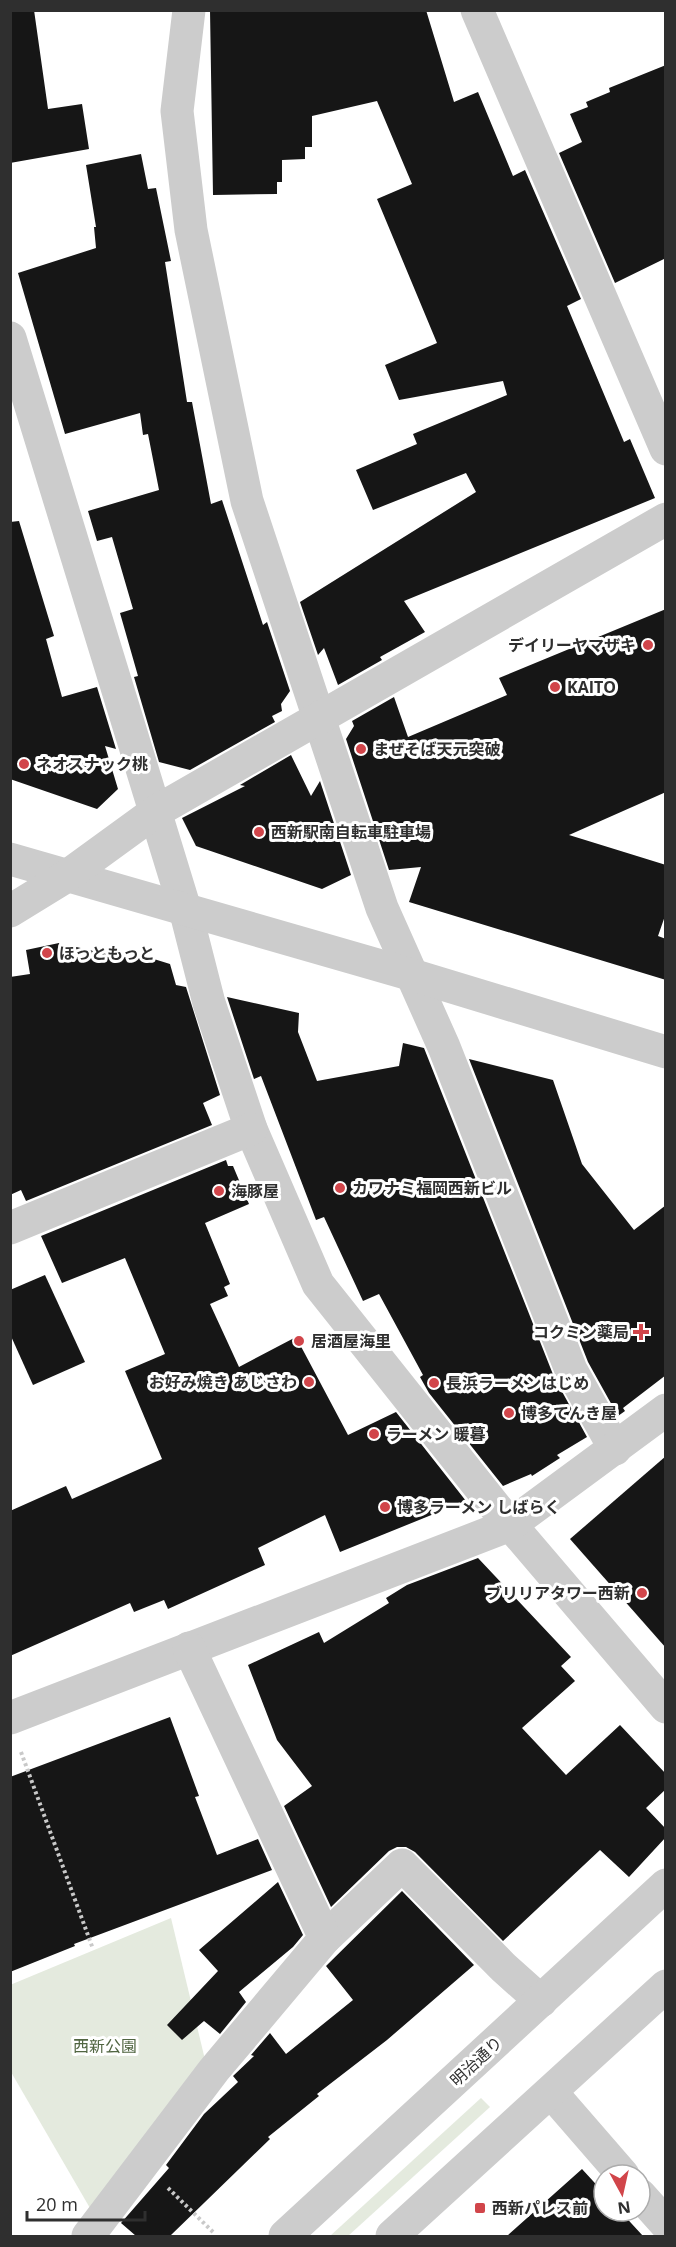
<svg xmlns="http://www.w3.org/2000/svg" width="676" height="2247" font-family="'Open Sans','Noto Sans JP',sans-serif">
<style>
.green{fill:#e4eade}
.building{fill:#161616}
.lines{fill:none;stroke-linecap:round;stroke-linejoin:round}
.path{stroke:#c9c9c9;stroke-width:4;stroke-dasharray:3 3;stroke-linecap:butt}
.minor{stroke:#ccc;stroke-width:33}
.poi-dot{fill:#d1454a;stroke:#fff;stroke-width:2}
.labels{text-anchor:middle;stroke-width:6;stroke-linejoin:round;paint-order:stroke}
.poi-label{font-size:16px;font-weight:bold;fill:#2f2f2f;stroke:#fff;text-anchor:start}
.park-label{font-size:16px;fill:#506541;stroke:#fff}
.street-label{font-size:16px;fill:#2f2f2f;stroke:#fff}
</style>
<rect width="100%" height="100%" fill="#fff"/>
<g class="green">
<polygon points="171,1918 207,2068 94,2215 11,2072 10,1985"/>
<polygon points="481,2098 490,2107 348,2236 330,2236"/>
</g>
<g class="building">
<polygon points="10,10 34,10 48,109 82,104 89,149 10,163"/>
<polygon points="210,10 426,10 454,102 478,92 513,176 525,170 581,299 567,306 624,442 630,439 655,498 404,601 425,632 380,657 382,660 338,685 324,648 318,655 300,602 476,492 466,473 373,510 356,470 417,444 413,434 507,395 503,381 399,400 385,365 437,343 377,199 412,184 377,101 312,116 312,147 305,147 305,159 282,160 282,182 277,182 277,194 213,195"/>
<polygon points="666,65 666,258 615,283 559,153 582,142 570,114 588,107 586,102 610,92 609,88"/>
<polygon points="141,154 148,189 156,188 171,261 165,262 187,402 192,402 211,504 222,500 263,625 267,622 290,691 281,704 282,711 272,716 275,722 190,770 159,762 134,677 138,676 120,613 133,609 112,537 97,541 88,511 159,490 148,434 143,435 140,413 65,434 18,273 96,248 94,227 96,227 86,165"/>
<polygon points="19,521 54,636 46,639 62,697 97,687 116,749 105,746 118,789 97,809 10,779 10,522"/>
<polygon points="666,609 666,792 569,835 666,865 666,913 658,936 666,939 666,980 409,902 421,867 389,870 346,739 354,726 352,721 394,697 408,737 507,695 499,678"/>
<polygon points="291,755 311,796 320,781 351,875 322,889 196,846 182,818 245,786 240,785"/>
<polygon points="59,943 60,947 72,946 124,958 128,951 170,964 176,985 186,987 220,1095 203,1103 212,1125 26,1201 21,1190 10,1195 10,977 30,974 26,950"/>
<polygon points="227,997 299,1013 298,1032 317,1081 399,1066 403,1043 424,1048 554,1377 587,1437 557,1455 560,1458 532,1476 531,1474 503,1486 429,1393 420,1377 423,1375 379,1294 363,1301 324,1217 316,1220 261,1076 254,1079"/>
<polygon points="469,1059 553,1080 582,1164 634,1230 666,1205 666,1375 623,1408 625,1411 618,1416 588,1362"/>
<polygon points="226,1160 228,1166 233,1166 249,1204 205,1223 230,1284 224,1287 228,1296 210,1304 239,1367 296,1337 348,1435 396,1412 466,1501 340,1552 325,1515 258,1548 265,1565 168,1609 164,1600 134,1612 130,1603 10,1656 10,1511 66,1486 72,1499 162,1459 125,1371 165,1354 125,1258 62,1283 41,1236"/>
<polygon points="45,1275 85,1362 33,1385 10,1334 10,1290"/>
<polygon points="666,1456 666,1648 570,1539"/>
<polygon points="478,1558 571,1657 561,1666 575,1681 522,1728 566,1775 620,1725 666,1774 666,1789 646,1808 666,1829 666,1837 629,1877 600,1850 503,1941 415,1852 406,1847 397,1847 389,1851 331,1907 284,1806 312,1786 277,1740 248,1665 319,1632 324,1643 389,1603 386,1598 407,1585"/>
<polygon points="170,1717 199,1796 195,1797 217,1855 258,1839 272,1870 74,1944 75,1946 10,1972 10,1777"/>
<polygon points="278,1882 303,1935 293,1947 239,1992 246,2002 220,2034 204,2021 182,2040 167,2025 218,1971 199,1950"/>
<polygon points="402,1891 474,1965 387,2040 317,2094 319,2096 268,2137 270,2139 170,2236 136,2236 121,2223 169,2168 166,2165 204,2114 238,2082 233,2076 254,2056 251,2055 270,2033 286,2054 353,2000 326,1966"/>
<polygon points="582,2169 604,2193 604,2211 620,2211 643,2236 507,2236"/>
</g>
<g class="lines">
<g class="path">
<polyline points="21,1752 93,1949"/>
<polyline points="168,2188 213,2232"/>
</g>
<g class="minor">
<polyline points="189,10 177,111 191,230 247,501 382,908 444,1047 571,1370 615,1449"/>
<polyline points="477,10 666,449"/>
<polyline points="10,338 185,909 209,1003 251,1129 318,1284 497,1509 666,1707"/>
<polyline points="10,859 409,974 666,1052"/>
<polyline points="10,911 67,876 155,812 666,519"/>
<polyline points="10,1228 251,1129"/>
<polyline points="10,1718 510,1525 666,1410"/>
<polyline points="325,1938 402,1865 503,1967 541,2001"/>
<polyline points="551,2092 623,2175"/>
<polyline points="640,2195 666,2224"/>
<polyline points="88,2236 214,2070 325,1938 189,1648"/>
<polyline points="285,2236 666,1885"/>
<polyline points="392,2236 666,1986"/>
</g>
</g>
<g class="poi-dot">
<circle cx="648" cy="645" r="6"/>
<circle cx="555" cy="687" r="6"/>
<circle cx="361" cy="749" r="6"/>
<circle cx="24" cy="764" r="6"/>
<circle cx="259" cy="832" r="6"/>
<circle cx="47" cy="953" r="6"/>
<circle cx="340" cy="1188" r="6"/>
<circle cx="219" cy="1191" r="6"/>
<path d="M638 1323h6v6h6v6h-6v6h-6v-6h-6v-6h6z"/>
<circle cx="299" cy="1341" r="6"/>
<circle cx="309" cy="1382" r="6"/>
<circle cx="434" cy="1383" r="6"/>
<circle cx="509" cy="1413" r="6"/>
<circle cx="374" cy="1434" r="6"/>
<circle cx="385" cy="1507" r="6"/>
<circle cx="642" cy="1593" r="6"/>
<rect x="474" y="2202" width="12" height="12" rx="3"/>
</g>
<g class="labels">
<g class="poi-label">
<text x="636" y="651" text-anchor="end">デイリーヤマザキ</text>
<text x="567" y="693">KAITO</text>
<text x="373" y="755">まぜそば天元突破</text>
<text x="36" y="770">ネオスナック桃</text>
<text x="271" y="838">西新駅南自転車駐車場</text>
<text x="59" y="959">ほっともっと</text>
<text x="352" y="1194">カワナミ福岡西新ビル</text>
<text x="231" y="1197">海豚屋</text>
<text x="629" y="1338" text-anchor="end">コクミン薬局</text>
<text x="311" y="1347">居酒屋海里</text>
<text x="297" y="1388" text-anchor="end">お好み焼き あじさわ</text>
<text x="446" y="1389">長浜ラーメンはじめ</text>
<text x="521" y="1419">博多てんき屋</text>
<text x="386" y="1440">ラーメン 暖暮</text>
<text x="397" y="1513">博多ラーメン しばらく</text>
<text x="630" y="1599" text-anchor="end">ブリリアタワー西新</text>
<text x="492" y="2214">西新パレス前</text>
</g>
<g class="park-label">
<text x="105" y="2052">西新公園</text>
</g>
<g class="street-label">
<text transform="translate(476 2061) rotate(-43)" y="6">明治通り</text>
</g>
</g>
<rect width="676" height="2247" fill="none" stroke="#2f2f2f" stroke-width="24"/>
<g transform="translate(622 2193) rotate(172)"><circle r="28" fill="#ffffff" stroke="#acacac" stroke-width="1.5"/>
<path d="M0-4.5L10 22L0 15L-10 22Z" fill="#d1454a"/>
<text y="-9" font-size="16" font-weight="bold" text-anchor="middle" fill="#2f2f2f">N</text>
</g>
<path d="M27 2211v9h118v-9" fill="none" stroke="#2f2f2f" stroke-width="3"/>
<text x="36" y="2211" font-size="18" fill="#2f2f2f" stroke="#ffffff" stroke-width="4.5" paint-order="stroke">20 m</text>
</svg>
